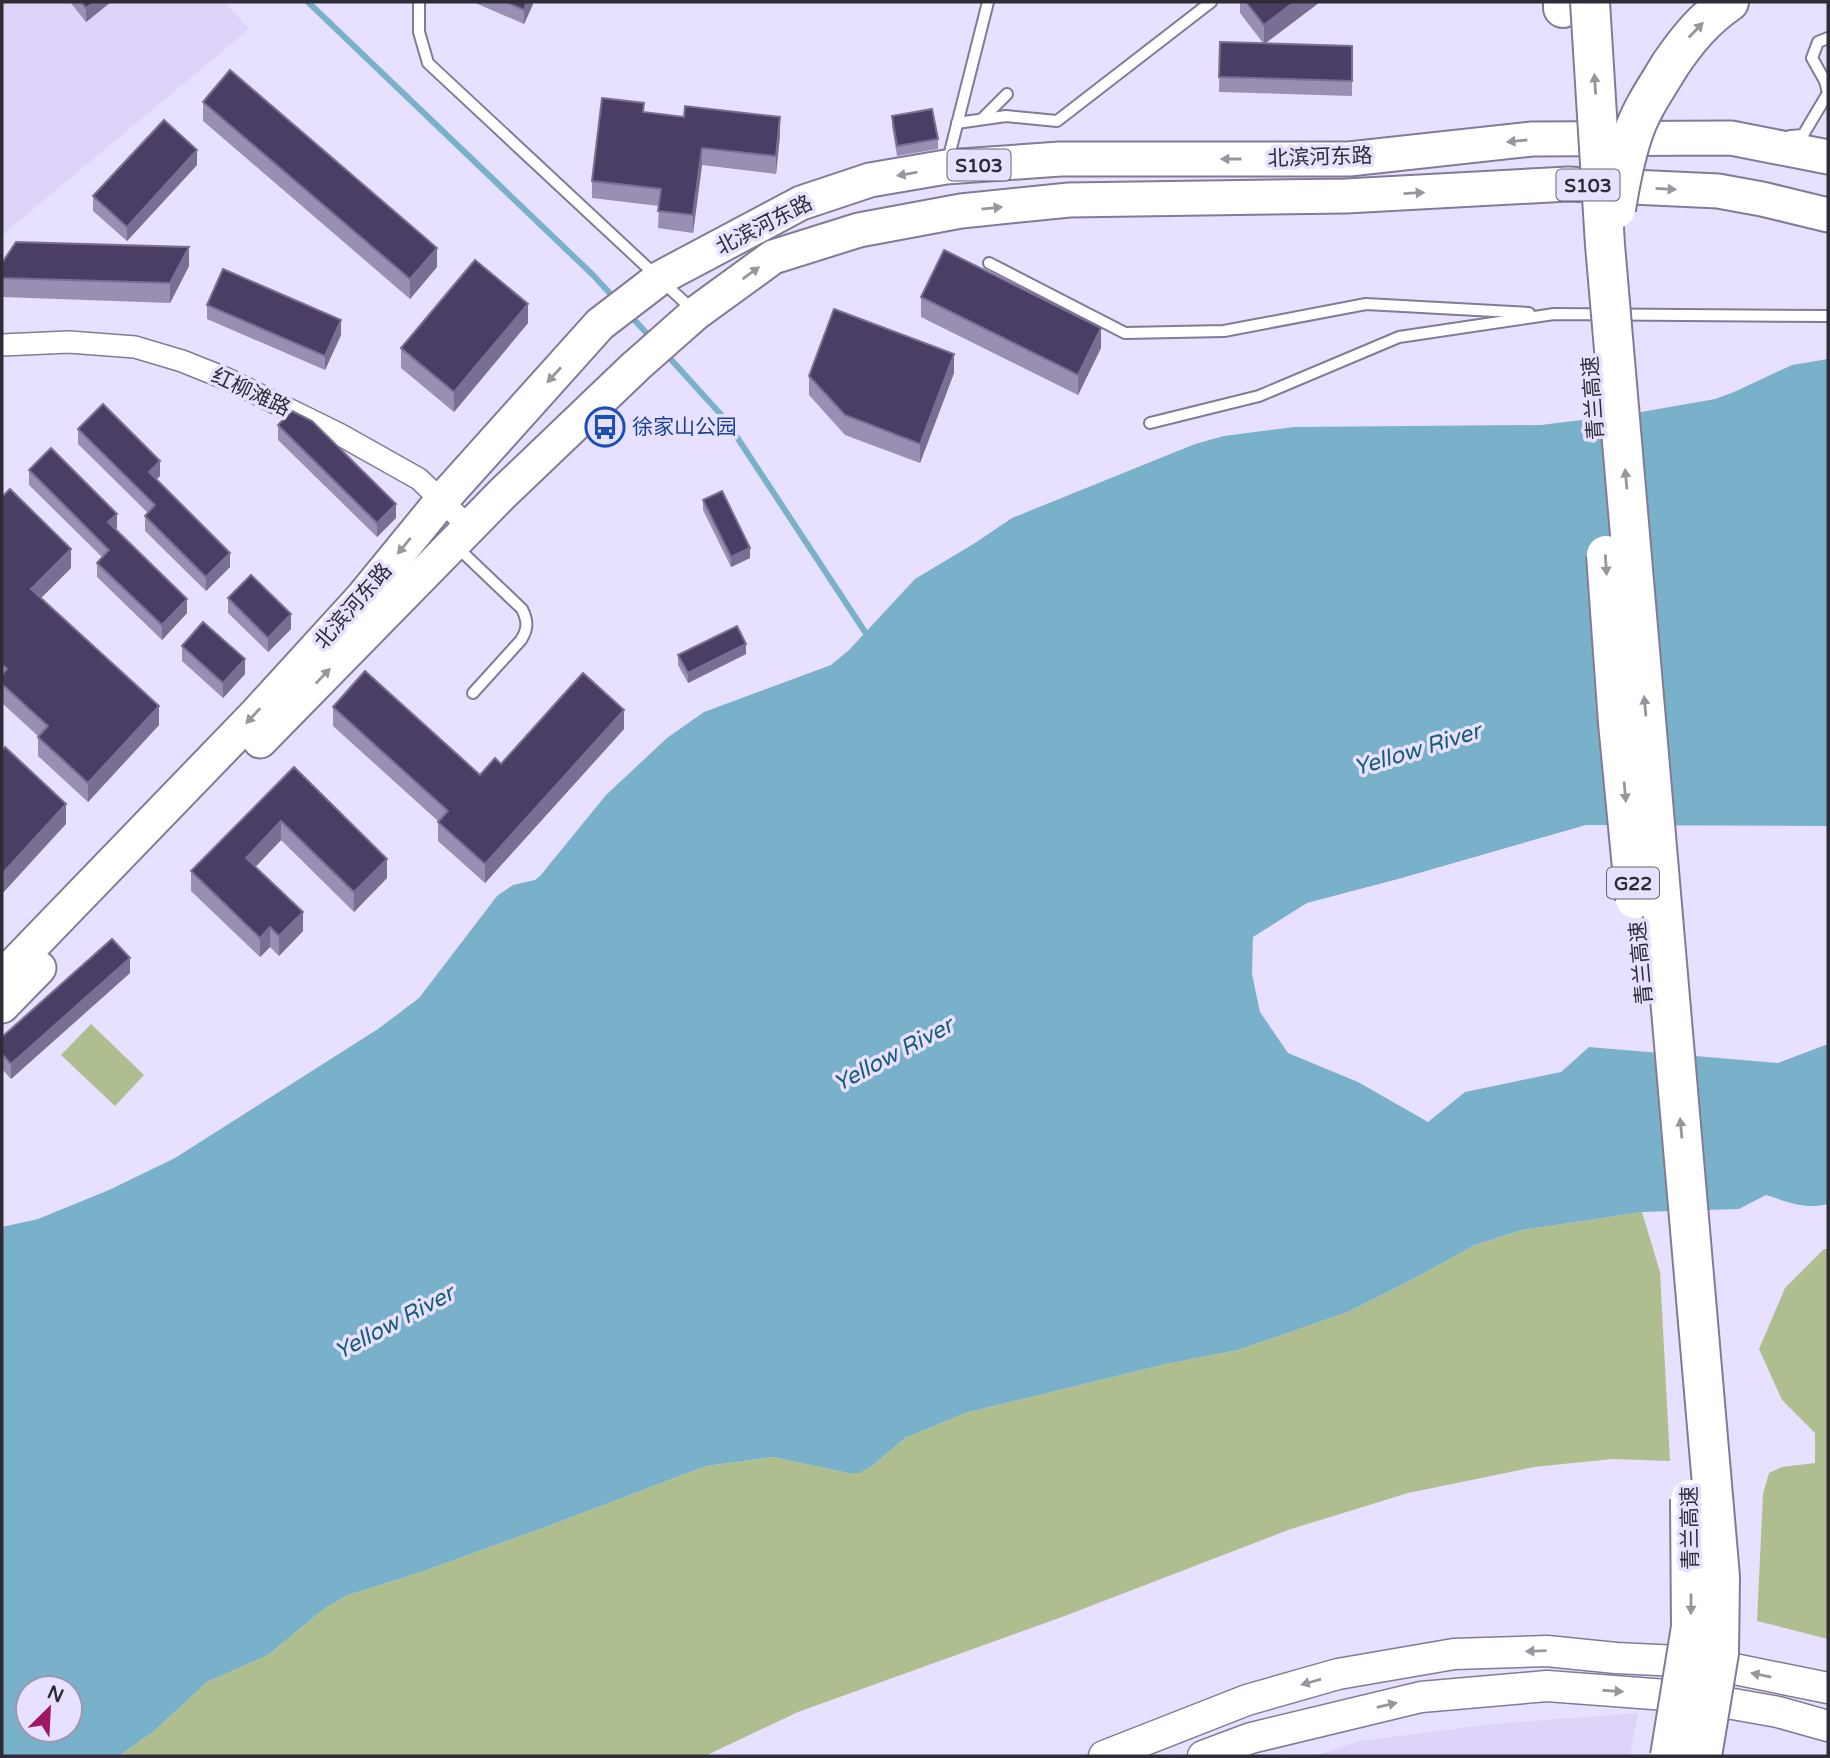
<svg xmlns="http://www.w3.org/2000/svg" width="1830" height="1758" font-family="'Varela Round','Noto Sans SC',sans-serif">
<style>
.built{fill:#ded4f9}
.green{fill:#afbe8e}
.water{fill:#7ab1ca;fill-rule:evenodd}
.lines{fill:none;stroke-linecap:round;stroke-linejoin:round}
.stream{stroke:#7ab1ca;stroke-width:6}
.lane-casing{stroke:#827a96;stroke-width:14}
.street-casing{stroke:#827a96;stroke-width:24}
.secondary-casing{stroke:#827a96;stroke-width:33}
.primary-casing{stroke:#827a96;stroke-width:37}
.highway-casing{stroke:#827a96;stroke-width:42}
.lane{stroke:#fff;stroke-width:10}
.street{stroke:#fff;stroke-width:21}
.secondary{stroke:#fff;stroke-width:30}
.primary{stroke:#fff;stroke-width:33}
.highway{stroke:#fff;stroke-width:38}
.highway-bridge-casing{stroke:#827a96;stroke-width:42;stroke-linecap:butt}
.highway-bridge{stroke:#fff;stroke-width:38}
.wall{fill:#998fb2}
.shaded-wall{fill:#796f93}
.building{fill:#4a3e65;stroke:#796f93;stroke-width:2}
.oneway{fill:#97969c}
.labels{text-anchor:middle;stroke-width:7;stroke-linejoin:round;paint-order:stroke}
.shield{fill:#e8e0ff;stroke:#666274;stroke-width:2}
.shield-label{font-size:19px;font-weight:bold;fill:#2f2c38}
.street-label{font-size:21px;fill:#2f2c38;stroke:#e8e0ff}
.transit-label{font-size:21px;fill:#164399;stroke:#e8e0ff;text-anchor:start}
.water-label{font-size:23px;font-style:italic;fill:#195e78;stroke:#e8e0ff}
</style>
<rect width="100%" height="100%" fill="#e8e0ff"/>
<g class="built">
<polygon points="2,2 225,2 249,29 2,235"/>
<polygon points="1638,1713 1630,1756 1313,1756 1360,1741 1493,1724"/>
</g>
<g class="green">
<polygon points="91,1024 144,1075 115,1106 61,1055"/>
<polygon points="1642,1212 1660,1272 1670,1461 1612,1459 1534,1467 1408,1493 1288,1530 1062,1617 798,1712 705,1756 119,1756 153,1732 207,1682 268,1655 325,1608 348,1595 418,1573 551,1525 706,1466 773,1457 848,1473 873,1465 905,1438 965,1413 1166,1364 1238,1350 1348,1312 1417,1277 1475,1245 1522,1230"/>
<polygon points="1824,1249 1828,1249 1828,1639 1757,1621 1763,1494 1769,1473 1782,1467 1815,1463 1815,1433 1782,1400 1759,1349 1785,1288"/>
</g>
<path class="water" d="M1828,359V826L1586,825L1398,879L1307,903L1253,937L1252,974L1260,1012L1288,1053L1358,1082L1428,1122L1465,1092L1561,1072L1589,1047L1778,1063L1828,1044V1204C1806,1210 1788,1202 1766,1195L1739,1209L1642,1212L1522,1230L1475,1245L1417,1277L1348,1312L1238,1350L1166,1364L965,1413L905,1438L873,1465L859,1473H848L773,1457L706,1466L551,1525L418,1573L348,1595L325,1608L268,1655L207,1682L153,1732L119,1756H2V1227L38,1219L109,1190L175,1158L378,1029L419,998L497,896L513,885L535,880L540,876L606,795L667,738L704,712L831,665L849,650L915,579L975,543L1012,518L1195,444L1224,436L1294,427L1541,425L1630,414L1715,399L1734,392L1792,365ZM28,1688H70V1730H28Z"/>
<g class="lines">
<g class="stream">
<polyline points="308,2 593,275 616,300"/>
<polyline points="628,313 651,338"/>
<polyline points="666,354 725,419 869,638"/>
</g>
<g class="lane-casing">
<g id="lane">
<polyline points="419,2 419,32 428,63 694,311"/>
<polyline points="982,119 1007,94"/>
<polyline points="957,123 1006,116 1057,121 1211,2"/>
<polyline points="1790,136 1803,135 1828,93 1825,81 1812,58 1818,42 1828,38"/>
<polyline points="947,164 988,2"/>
<polyline points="989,263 1125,333 1224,331 1366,304 1529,313"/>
<polyline points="1150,423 1259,396 1399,337 1554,314 1828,316"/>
<path d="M457,547L522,609C528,621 528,629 521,640L473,693"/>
</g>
</g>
<g class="street-casing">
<polyline id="street" points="2,345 69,342 135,347 182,361 227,379 339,434 419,479 469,527"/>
</g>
<g class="secondary-casing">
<g id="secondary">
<polyline points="1104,1756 1247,1700 1338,1674 1454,1654 1547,1651 1616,1658 1700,1662 1828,1688"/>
<polyline points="1203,1756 1251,1738 1421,1697 1547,1686 1693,1697 1778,1712 1828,1726"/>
</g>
</g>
<g class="primary-casing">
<g id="primary">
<polyline points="260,741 503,493 636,366 696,313 773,257 859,230 961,211 1069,200 1346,196 1568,184 1718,191 1762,199 1828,215"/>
<polyline points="2,977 256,714 362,598 442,500 600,324 660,278 801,203 870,180 946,167 1060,159 1349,159 1532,139 1731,138 1828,157"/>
<polyline points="2,1006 39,968"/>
</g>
</g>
<g class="highway-casing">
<g id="highway">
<polyline points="1563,2 1563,8"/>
<path d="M1670,65C1687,40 1704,19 1729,2"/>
</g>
</g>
<use href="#lane" class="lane"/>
<use href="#street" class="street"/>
<use href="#secondary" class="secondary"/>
<use href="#primary" class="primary"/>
<use href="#highway" class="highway"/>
<g class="highway-bridge-casing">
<g id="highway-bridge">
<polyline points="1590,2 1605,245 1720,1577 1719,1653 1702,1756"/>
<path d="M1616,209C1620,184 1625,158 1633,134C1641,109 1657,87 1670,65"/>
<polyline points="1606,555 1618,723 1635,899"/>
<polyline points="1670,1756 1691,1627 1690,1499"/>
</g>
</g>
<use href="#highway-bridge" class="highway-bridge"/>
</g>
<g class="wall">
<polygon points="70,2 111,2 86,22"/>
<polygon points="473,2 534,2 524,24"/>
<polygon points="1240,2 1320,2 1266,43 1352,46 1352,96 1219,92 1220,42 1263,43 1240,13"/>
<polygon points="203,102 437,267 410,299 203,121"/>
<polygon points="644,112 780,135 776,174 702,165 693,233 658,228 659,206 592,198 592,181"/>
<polygon points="892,116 938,139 938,149 897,156 892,126"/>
<polygon points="197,165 127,241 93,211 93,196"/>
<polygon points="2,263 189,266 170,303 2,297"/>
<polygon points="921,297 1101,348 1078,395 921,317"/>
<polygon points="207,305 341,335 325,370 207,319"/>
<polygon points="528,323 454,412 401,368 401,348"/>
<polygon points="954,373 920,463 845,435 809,395 809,376"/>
<polygon points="278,425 396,518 377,537 278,440"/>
<polygon points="78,429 160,476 156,479 230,567 206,591 145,531 145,516 148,513 78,444"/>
<polygon points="29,470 117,528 115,529 187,613 162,640 97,577 97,563 102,557 29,485"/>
<polygon points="2,497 71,568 41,598 159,725 88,802 38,756 38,736 2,703"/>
<polygon points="703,500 750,558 731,567 703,510"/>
<polygon points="228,598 291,629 268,652 228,613"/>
<polygon points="182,646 245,674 223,698 182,661"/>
<polygon points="746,654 688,683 678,665 678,655"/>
<polygon points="333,707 480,775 624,729 485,883 438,841 438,821 333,726"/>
<polygon points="294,767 387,878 354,912 281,840 255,867 303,931 279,956 270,947 260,957 191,891 191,871"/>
<polygon points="130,973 11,1079 2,1069 2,1037"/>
</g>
<g class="shaded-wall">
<polygon points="94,2 111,2 86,22 86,8"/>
<polygon points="527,2 534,2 524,24 524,10"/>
<polygon points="1294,2 1320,2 1264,44 1264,25"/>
<polygon points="780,117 780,135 776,174 776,156"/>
<polygon points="702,148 702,165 693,233 693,215"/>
<polygon points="197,150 197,165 127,241 127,227"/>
<polygon points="189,247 189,266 170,303 170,283"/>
<polygon points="437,248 437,267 410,299 410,279"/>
<polygon points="528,304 528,323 454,412 454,392"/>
<polygon points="341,320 341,335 325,370 325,356"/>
<polygon points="1101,328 1101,348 1078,395 1078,375"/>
<polygon points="954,354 954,373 920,463 920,444"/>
<polygon points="160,461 160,476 149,487 149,472"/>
<polygon points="396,504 396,518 377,537 377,523"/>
<polygon points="117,514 117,528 108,537 108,522"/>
<polygon points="750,548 750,558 731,567 731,557"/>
<polygon points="71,549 71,568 31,608 31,589"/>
<polygon points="230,553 230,567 206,591 206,577"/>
<polygon points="187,599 187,613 162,640 162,625"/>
<polygon points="291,614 291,629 268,652 268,638"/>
<polygon points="746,644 746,654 688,683 688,673"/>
<polygon points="245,659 245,674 223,698 223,683"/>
<polygon points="159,706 159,725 88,802 88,783"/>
<polygon points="624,710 624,729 485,883 485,864"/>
<polygon points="66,804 66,824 2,894 2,874"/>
<polygon points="281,821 281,840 246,877 246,858"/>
<polygon points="387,859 387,878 354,912 354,892"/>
<polygon points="303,912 303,931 279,956 279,936"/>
<polygon points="270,927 270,947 260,957 260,938"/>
<polygon points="130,958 130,973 11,1079 11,1064"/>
</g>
<g class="building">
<polygon points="81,2 94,2 86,8"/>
<polygon points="506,2 527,2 524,10"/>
<polygon points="1246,2 1294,2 1264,25"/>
<polygon points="1220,42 1352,46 1352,81 1219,77"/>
<polygon points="230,70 437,248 410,279 203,102"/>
<polygon points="602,98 644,103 643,112 684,117 685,106 780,117 776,156 702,148 693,215 658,211 661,189 592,181"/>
<polygon points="932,109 938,139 897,146 892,116"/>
<polygon points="164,120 197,150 127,227 93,196"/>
<polygon points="16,242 189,247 170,283 2,278 2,263"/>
<polygon points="944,250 1101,328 1078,375 921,297"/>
<polygon points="475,260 528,304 454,392 401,348"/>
<polygon points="223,269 341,320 325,356 207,305"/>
<polygon points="834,309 954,354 920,444 845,415 809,376"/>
<polygon points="103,404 160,461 149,472 230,553 206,577 145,516 155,505 78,429"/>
<polygon points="292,411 312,421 396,504 377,523 278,425"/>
<polygon points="51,448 117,514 108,522 187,599 162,625 97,563 109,550 29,470"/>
<polygon points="10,489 71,549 31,589 159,706 88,783 38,737 48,726 2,684 2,675 7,669 2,664 2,497"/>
<polygon points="722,491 750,548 731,557 703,500"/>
<polygon points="251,575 291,614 268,638 228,598"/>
<polygon points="203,622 245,659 223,683 182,646"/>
<polygon points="737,626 746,644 688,673 678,655"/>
<polygon points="365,671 480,775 495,758 501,764 583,673 624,710 485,864 438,822 448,811 333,707"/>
<polygon points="5,747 66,804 2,874 2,751"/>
<polygon points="294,767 387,859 354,892 281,821 246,858 303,912 279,936 270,927 260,938 191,871"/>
<polygon points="112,939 130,958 11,1064 2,1054 2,1037"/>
</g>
<defs><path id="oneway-solid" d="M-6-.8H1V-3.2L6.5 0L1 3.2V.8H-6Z" transform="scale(1.75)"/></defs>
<g class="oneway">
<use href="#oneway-solid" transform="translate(1696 30) rotate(-46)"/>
<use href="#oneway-solid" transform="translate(1595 84) rotate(-94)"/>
<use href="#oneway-solid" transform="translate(1517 141) rotate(174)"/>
<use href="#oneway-solid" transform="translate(1231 159) rotate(-180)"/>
<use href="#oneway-solid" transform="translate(907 174) rotate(170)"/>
<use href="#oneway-solid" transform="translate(1666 189) rotate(3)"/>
<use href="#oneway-solid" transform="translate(1414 193) rotate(-3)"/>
<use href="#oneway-solid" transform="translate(992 208) rotate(-6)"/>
<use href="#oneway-solid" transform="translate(751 273) rotate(-36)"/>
<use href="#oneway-solid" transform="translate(554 375) rotate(132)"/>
<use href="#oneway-solid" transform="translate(1626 479) rotate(-95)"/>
<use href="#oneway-solid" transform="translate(404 546) rotate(129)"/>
<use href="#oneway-solid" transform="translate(1606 565) rotate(86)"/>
<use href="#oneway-solid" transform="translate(323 676) rotate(-46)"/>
<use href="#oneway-solid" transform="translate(1645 706) rotate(-95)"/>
<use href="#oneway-solid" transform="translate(253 716) rotate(133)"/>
<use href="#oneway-solid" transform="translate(1625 792) rotate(85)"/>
<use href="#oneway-solid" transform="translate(1681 1128) rotate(-95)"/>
<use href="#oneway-solid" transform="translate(1691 1604) rotate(90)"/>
<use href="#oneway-solid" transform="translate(1536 1651) rotate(178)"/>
<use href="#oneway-solid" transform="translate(1761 1675) rotate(-169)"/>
<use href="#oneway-solid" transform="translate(1311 1682) rotate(164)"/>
<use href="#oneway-solid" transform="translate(1613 1691) rotate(4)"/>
<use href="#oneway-solid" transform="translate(1387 1705) rotate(-13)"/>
</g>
<defs>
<g id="bus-ring" transform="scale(2.0125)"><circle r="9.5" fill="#e8e0ff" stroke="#1a4fb4" stroke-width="1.5"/><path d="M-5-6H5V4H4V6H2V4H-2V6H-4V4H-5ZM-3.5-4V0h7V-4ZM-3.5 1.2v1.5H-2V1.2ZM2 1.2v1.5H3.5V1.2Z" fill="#1a4fb4"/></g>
</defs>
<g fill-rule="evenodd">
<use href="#bus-ring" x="605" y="427"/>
</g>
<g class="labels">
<g class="shield">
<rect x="947.5" y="149.5" width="63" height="31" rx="5"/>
<rect x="1556.5" y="169.5" width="63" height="31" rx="5"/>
<rect x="1607" y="867.5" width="52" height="31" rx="5"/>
</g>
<g class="shield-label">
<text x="979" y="172">S103</text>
<text x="1588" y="192">S103</text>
<text x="1633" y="890">G22</text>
</g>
<g class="street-label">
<text transform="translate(1320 157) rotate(-2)" y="7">北滨河东路</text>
<text transform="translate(764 225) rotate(-27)" y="7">北滨河东路</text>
<text transform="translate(251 392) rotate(25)" y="7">红柳滩路</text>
<text transform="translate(1593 398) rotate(-94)" y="7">青兰高速</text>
<text transform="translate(353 606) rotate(-49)" y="7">北滨河东路</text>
<text transform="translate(1641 963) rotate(-95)" y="7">青兰高速</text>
<text transform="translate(1690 1528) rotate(-91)" y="7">青兰高速</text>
</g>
<g class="transit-label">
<text x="632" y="434">徐家山公园</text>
</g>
<g class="water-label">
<text transform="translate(1417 749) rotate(-17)" y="8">Yellow River</text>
<text transform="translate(893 1054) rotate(-28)" y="8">Yellow River</text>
<text transform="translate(394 1322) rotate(-28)" y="8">Yellow River</text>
</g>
</g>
<rect width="1830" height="1758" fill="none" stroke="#2f2c38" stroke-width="7"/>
<g transform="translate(49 1709) rotate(24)"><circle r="33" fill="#e8e0ff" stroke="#9e98af" stroke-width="2"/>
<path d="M0-5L12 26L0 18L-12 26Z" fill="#a01764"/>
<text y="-10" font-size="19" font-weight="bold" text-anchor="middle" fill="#2f2c38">N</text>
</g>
</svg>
